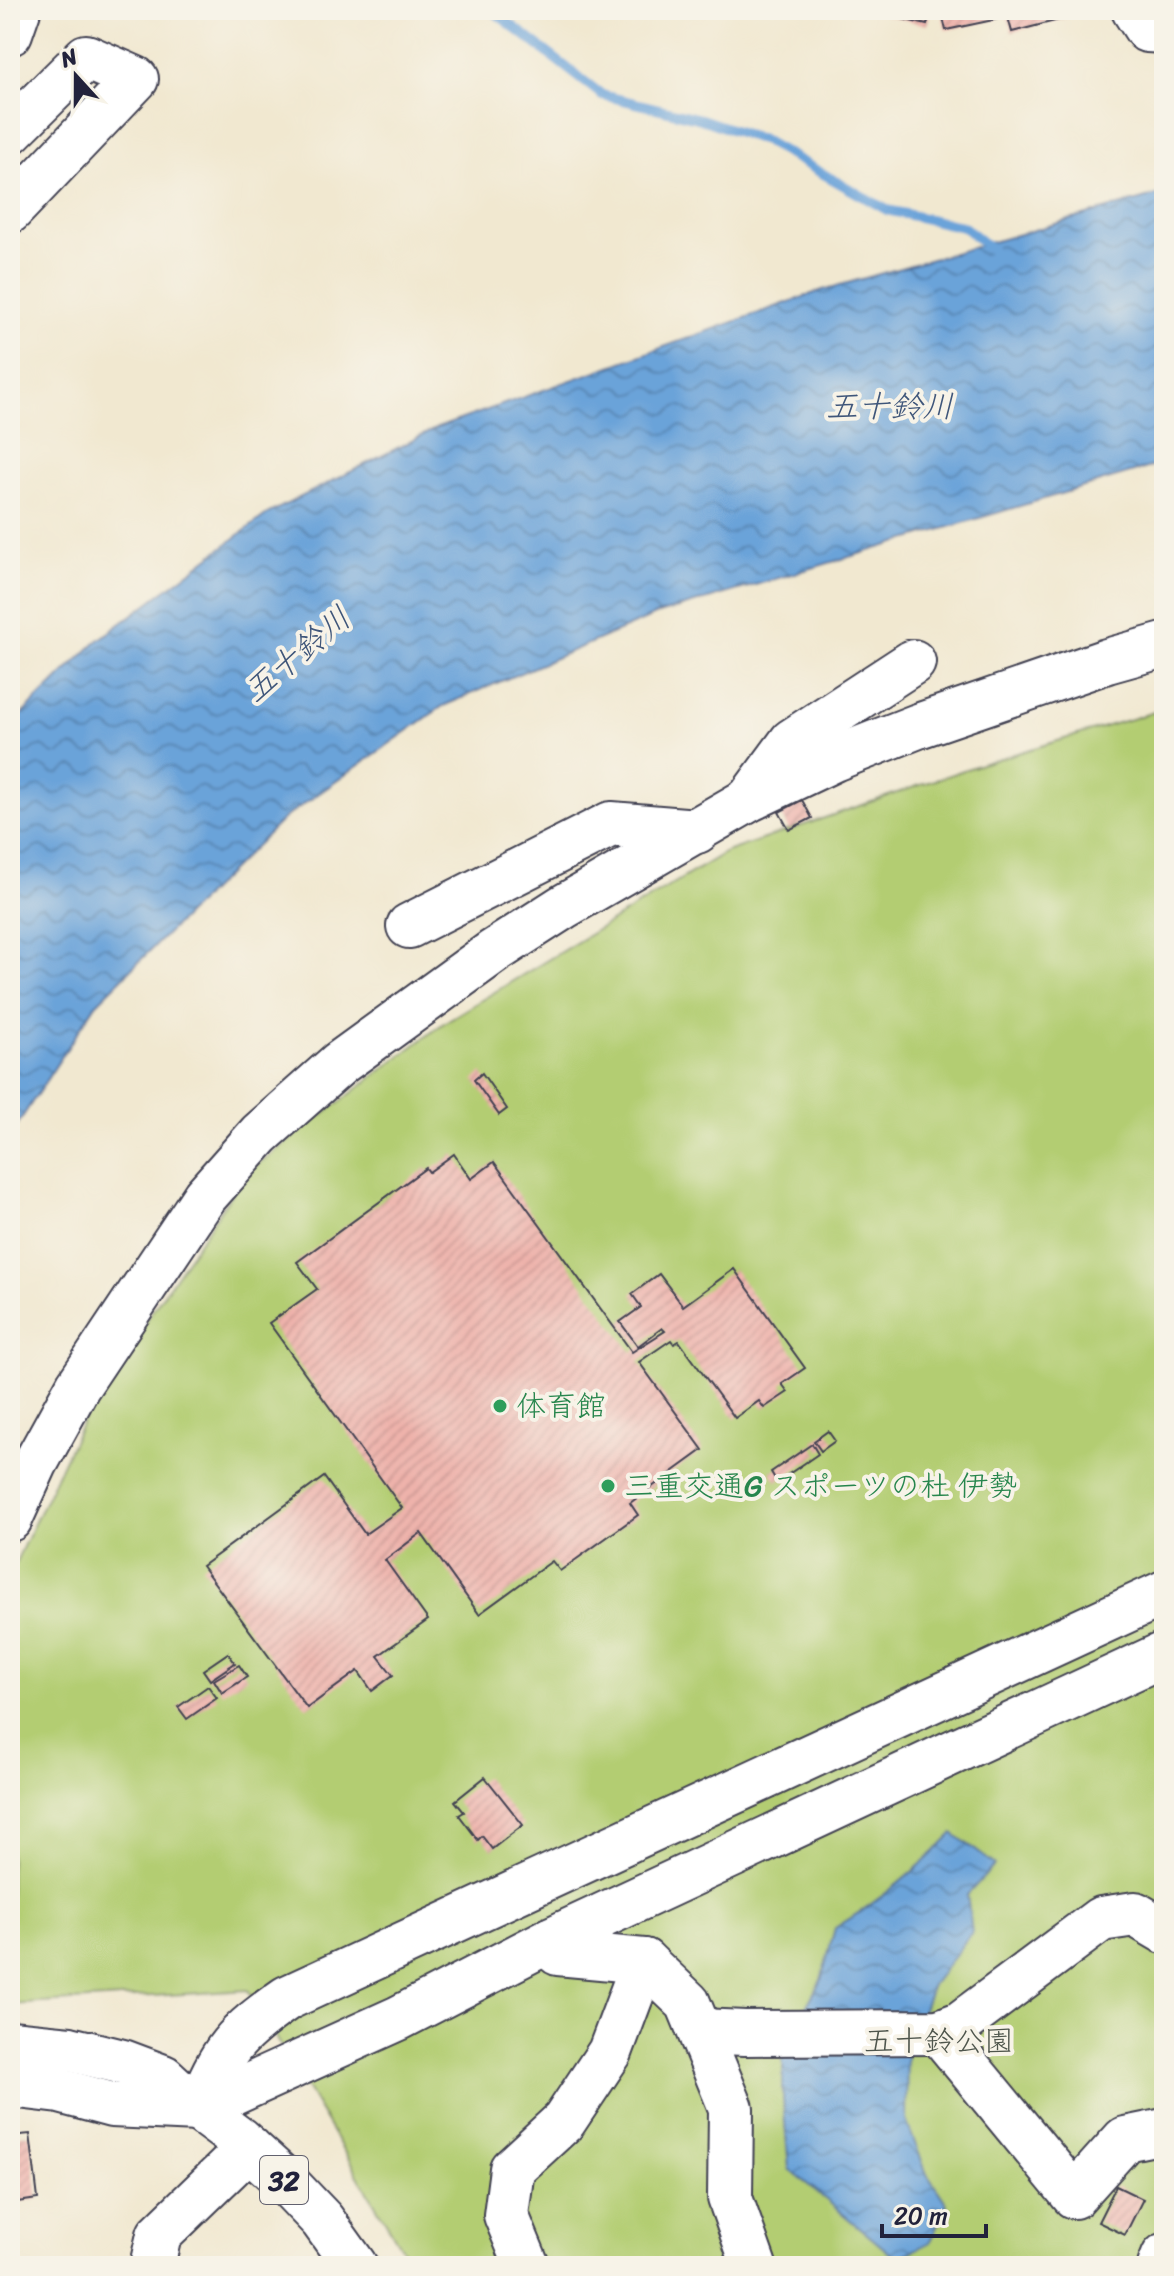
<svg xmlns="http://www.w3.org/2000/svg" width="1174" height="2276" font-family="Sriracha,'Klee One',sans-serif">
<style>
.green{fill:#b3cd72;stroke:#6a7856;stroke-width:2}
.water{fill:url(#water-waves);stroke:#46628a;stroke-width:2}
.lines{fill:none;stroke-linecap:round;stroke-linejoin:round}
.stream{stroke:#6aa3d9;stroke-width:10}
.building{fill:url(#building-hatch)}
.minor-casing{stroke:#414051;stroke-width:48}
.major-casing{stroke:#414051;stroke-width:48}
.minor{stroke:#fff;stroke-width:44}
.major{stroke:#fff;stroke-width:44}
.leisure-dot{fill:#2e9e5b;stroke:#f7f3e8;stroke-width:3}
.labels{text-anchor:middle;stroke-width:8;stroke-linejoin:round;paint-order:stroke}
.shield{fill:#f7f3e8;stroke:#62616f;stroke-width:2}
.shield-label{font-size:28px;font-weight:bold;fill:#22223b}
.leisure-label{font-size:30px;fill:#27864d;stroke:#f7f3e8;text-anchor:start}
.park-label{font-size:30px;fill:#4e554c;stroke:#f7f3e8}
.water-label{font-size:32px;font-style:italic;fill:#3f567a;stroke:#f7f3e8}
</style>
<defs>
<pattern id="water-waves" width="16" height="10" patternUnits="userSpaceOnUse" patternTransform="scale(2)"><rect width="16" height="10" fill="#6aa3d9"/><path d="M0 5q4-4 8 0t8 0" fill="none" stroke="#5784b1"/></pattern>
<pattern id="building-hatch" width="6" height="6" patternUnits="userSpaceOnUse" patternTransform="scale(2)"><rect width="6" height="6" fill="#eeb2ab"/><path d="M-1 1l2-2M0 6l6-6M5 7l2-2" fill="none" stroke="#cc9994"/></pattern>
</defs>
<rect width="100%" height="100%" fill="#f7f3e8"/>
<filter id="ink" filterUnits="userSpaceOnUse"><feTurbulence type="fractalNoise" baseFrequency=".0125" numOctaves="2"/><feDisplacementMap in="SourceGraphic" scale="16" xChannelSelector="R" yChannelSelector="G"/><feConvolveMatrix kernelMatrix="1 2 1 2 8 2 1 2 1" color-interpolation-filters="sRGB"/></filter>
<filter id="wash" filterUnits="userSpaceOnUse"><feTurbulence type="fractalNoise" baseFrequency=".006" numOctaves="4" result="noise"/><feDisplacementMap in="SourceGraphic" scale="32" xChannelSelector="R" yChannelSelector="G"/><feGaussianBlur stdDeviation="1.8" result="paint"/><feColorMatrix in="noise" values="0 0 0 0 0 0 0 0 0 0 0 0 0 0 0 0 0 1.4 0 .05"/><feComposite in="paint" operator="in"/></filter>
<g filter="url(#wash)">
<rect width="100%" height="100%" fill="#f1e8d0"/>
<polygon class="green" points="1164,709 1164,2266 412,2266 248,1990 10,2005 10,1574 94,1397 245,1174 445,1022 726,852 981,764"/>
<g class="water">
<polygon points="1164,193 1164,463 658,614 443,706 284,818 96,1004 10,1136 10,726 96,642 267,514 437,428 823,290"/>
<path d="M953,1833L995,1865L967,1895L972,1932L932,1985L907,2051L906,2120L927,2174L947,2204L930,2242L897,2259L789,2169L783,2099V2048L821,1980L835,1928C879,1901 917,1871 953,1833Z"/>
</g>
<g class="lines">
<polyline class="stream" points="492,10 602,95 701,119 765,141 887,210 964,227 993,251"/>
</g>
<g id="blocks">
<g class="building">
<polygon points="882,10 931,10 927,25 881,14"/>
<polygon points="941,10 997,10 998,19 946,30"/>
<polygon points="1006,10 1094,10 1094,11 1012,32"/>
<polygon points="802,800 812,818 789,830 779,812"/>
<polygon points="482,1073 507,1109 499,1115 474,1080"/>
<polygon points="454,1154 471,1179 494,1162 632,1352 665,1331 662,1328 638,1346 620,1322 641,1307 632,1294 659,1274 683,1306 734,1269 805,1368 782,1384 788,1392 764,1408 759,1401 735,1418 679,1341 674,1344 671,1340 639,1362 703,1450 630,1503 638,1515 560,1571 552,1561 479,1614 421,1533 385,1560 428,1620 378,1656 393,1675 372,1691 358,1671 307,1708 202,1566 324,1477 365,1534 402,1508 269,1323 317,1289 297,1262 426,1168 429,1172"/>
<polygon points="828,1431 835,1441 821,1451 814,1441"/>
<polygon points="812,1444 818,1454 777,1482 771,1472"/>
<polygon points="228,1653 235,1663 210,1680 203,1670"/>
<polygon points="239,1665 247,1677 222,1693 214,1680"/>
<polygon points="208,1686 217,1698 187,1719 178,1707"/>
<polygon points="485,1777 523,1825 492,1849 482,1836 478,1840 459,1815 464,1812 455,1801"/>
<polygon points="30,2134 38,2199 10,2203 10,2136"/>
<polygon points="1116,2186 1143,2199 1125,2235 1098,2222"/>
</g>
</g>
</g>
<g filter="url(#ink)">
<use href="#blocks" fill-opacity="0" stroke="#414051" stroke-width="2"/>
<g class="lines">
<g class="minor-casing">
<g id="minor">
<polyline points="1134,10 1147,30 1164,31"/>
<polyline points="10,33 18,10"/>
<polyline points="10,132 86,57 136,79 10,211"/>
<polyline points="753,794 792,741 913,662"/>
<polyline points="409,926 611,824 697,831"/>
<polyline points="10,1519 35,1464 78,1386 205,1196 260,1134 340,1063 493,952 563,907 750,799 834,759 918,726 1107,661 1164,645"/>
<polyline points="550,1940 558,1953 644,1961 688,2003 731,2108 730,2198 754,2266"/>
<polyline points="700,2031 745,2033 939,2032 960,2024 1101,1919 1135,1914 1164,1931"/>
<polyline points="939,2032 1074,2196 1125,2139 1164,2131"/>
<path d="M198,2109C222,2049 234,2035 287,1998L1164,1593"/>
<polyline points="198,2109 399,2018 550,1940 1164,1654"/>
<polyline points="152,2266 159,2235 249,2148"/>
<polyline points="527,2266 506,2215 512,2169 564,2121 610,2052 644,1961"/>
<polyline points="1160,2266 1164,2256"/>
</g>
</g>
<g class="major-casing">
<g id="major">
<polyline points="10,2043 70,2049 123,2062 163,2077 198,2109 240,2140 280,2176 322,2220 355,2266"/>
<polyline points="10,2085 60,2091 112,2105 198,2109"/>
</g>
</g>
<use href="#minor" class="minor"/>
<use href="#major" class="major"/>
</g>
</g>
<g class="leisure-dot">
<circle cx="500" cy="1406" r="8"/>
<circle cx="608" cy="1486" r="8"/>
</g>
<g class="labels">
<rect class="shield" x="260" y="2156" width="48" height="48" rx="6"/>
<g class="shield-label">
<text x="284" y="2190">32</text>
</g>
<g class="leisure-label">
<text x="516" y="1416">体育館</text>
<text x="624" y="1496">三重交通G スポーツの杜 伊勢</text>
</g>
<g class="park-label">
<text x="939" y="2051">五十鈴公園</text>
</g>
<g class="water-label">
<text x="890" y="417">五十鈴川</text>
<text transform="translate(297 654) rotate(-40)" y="11">五十鈴川</text>
</g>
</g>
<rect width="1174" height="2276" fill="none" stroke="#f7f3e8" stroke-width="40"/>
<g transform="translate(76 76) rotate(339)" stroke="#f7f3e8" stroke-width="6" paint-order="stroke">
<path d="M0-6L14 30L0 20L-14 30Z" fill="#22223b"/>
<text y="-12" font-size="22" font-weight="bold" text-anchor="middle" fill="#22223b">N</text>
</g>
<path d="M882 2224v12h104v-12" fill="none" stroke="#22223b" stroke-width="4"/>
<text x="894" y="2224" font-size="24" fill="#22223b" stroke="#f7f3e8" stroke-width="6" paint-order="stroke">20 m</text>
</svg>
